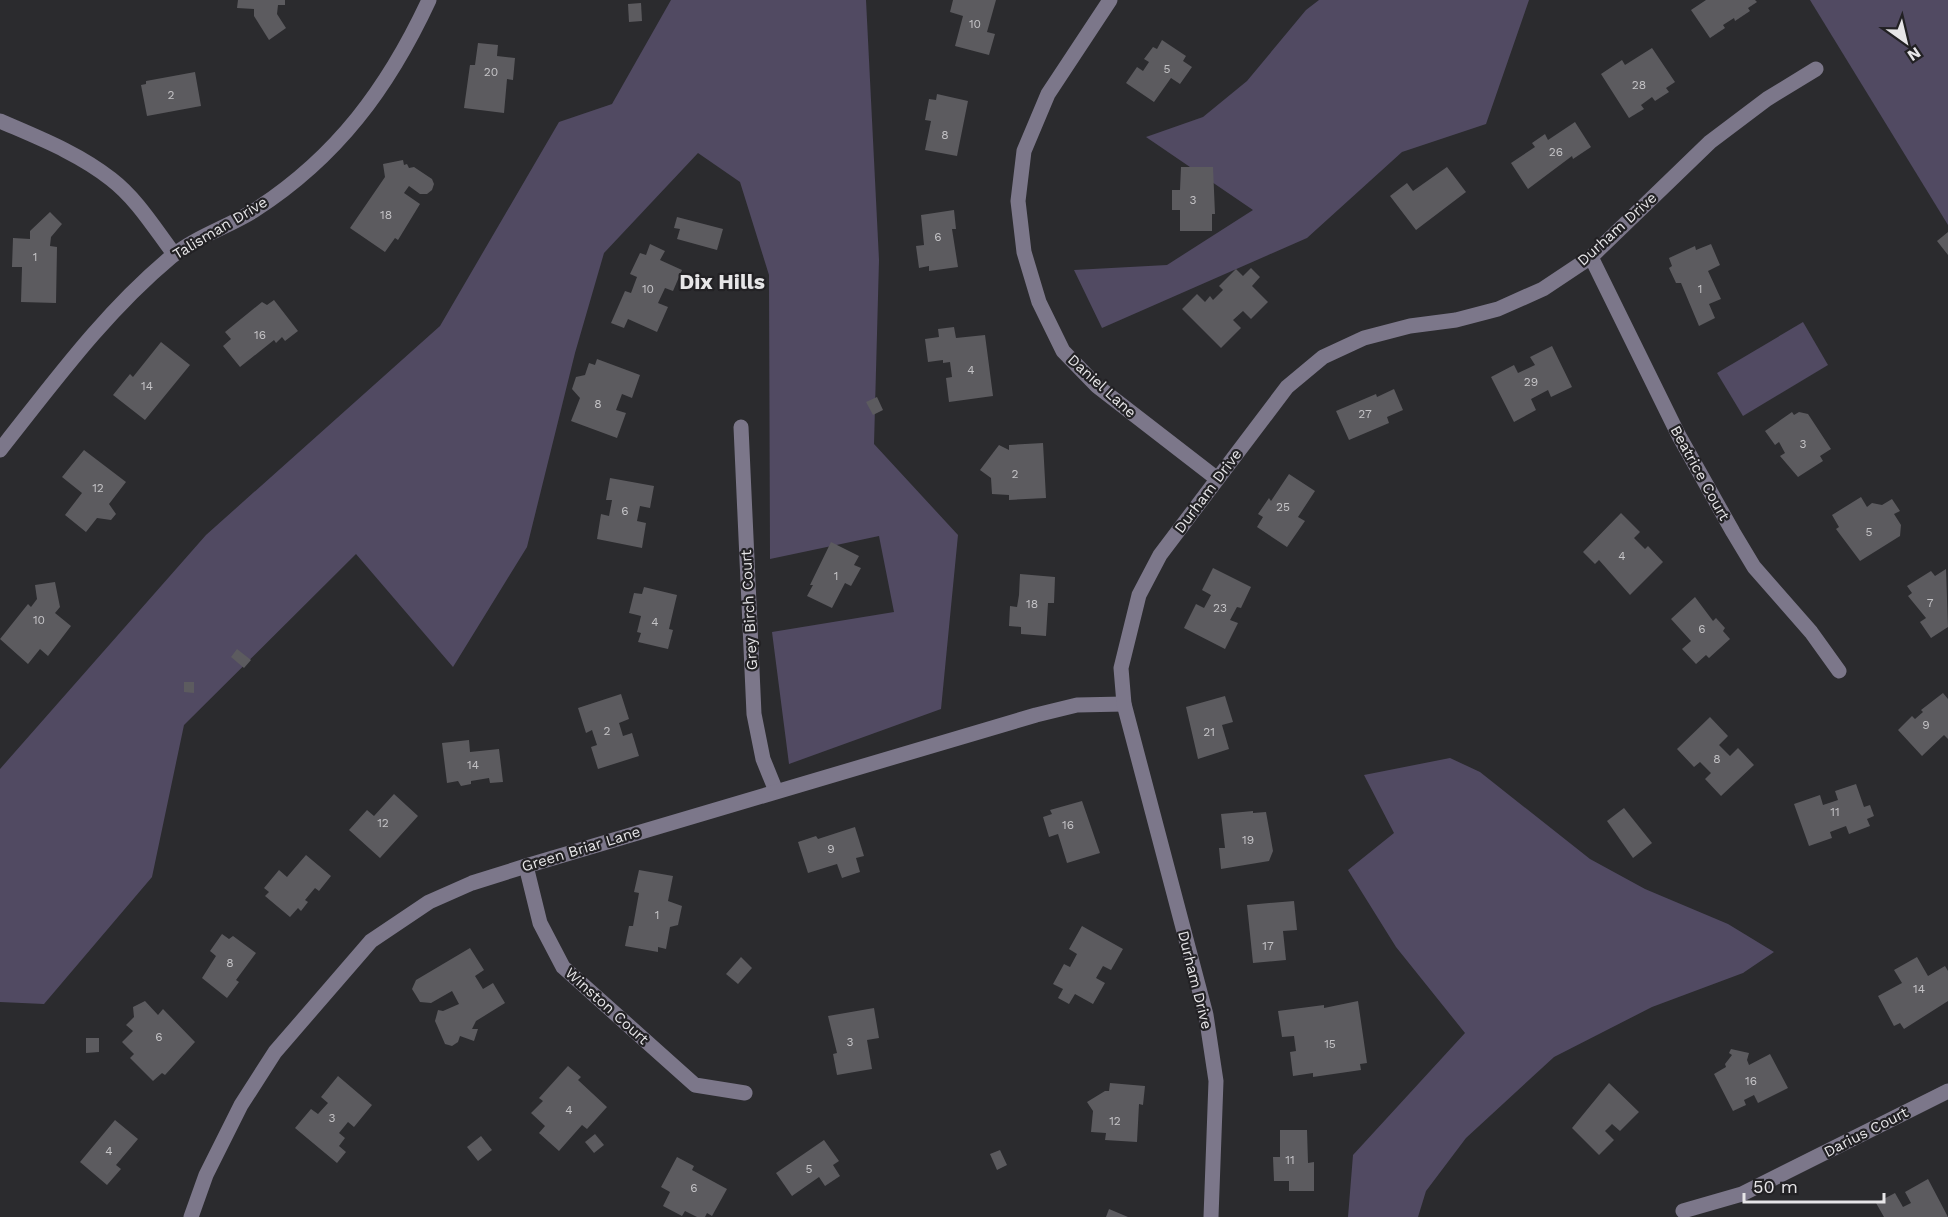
<svg xmlns="http://www.w3.org/2000/svg" width="1948" height="1217" font-family="'Work Sans',sans-serif">
<style>
.green{fill:#514a62}
.building{fill:#5c5b5f}
.lines{fill:none;stroke-linecap:round;stroke-linejoin:round}
.minor{stroke:#7c778a;stroke-width:15}
.labels{text-anchor:middle;stroke-width:4.5;stroke-linejoin:round;paint-order:stroke}
.number-label{font-size:12px;fill:#c4c3c6}
.street-label{font-size:15px;fill:#e7e6e8;stroke:#222124}
.district-label{font-size:21px;font-weight:bold;fill:#e7e6e8;stroke:#222124}
</style>
<rect width="100%" height="100%" fill="#2b2b2e"/>
<g class="green">
<polygon points="671,0 866,0 879,260 874,444 958,535 941,709 789,764 772,632 894,612 879,536 770,559 769,275 740,182 698,153 604,253 575,353 527,547 453,667 356,554 184,725 152,877 44,1004 0,1002 0,769 206,535 440,326 559,122 612,104"/>
<polygon points="1319,0 1529,0 1486,124 1402,152 1307,238 1102,328 1074,270 1167,265 1253,210 1146,137 1203,117 1247,81 1306,10"/>
<polygon points="1810,0 1948,0 1948,225"/>
<polygon points="1803,322 1828,365 1743,416 1717,373"/>
<polygon points="1450,758 1480,772 1590,859 1645,889 1728,924 1774,952 1743,973 1652,1007 1554,1057 1466,1138 1426,1191 1418,1217 1348,1217 1353,1155 1465,1033 1396,947 1348,870 1394,833 1364,775"/>
</g>
<g class="building">
<polygon points="238,0 285,0 285,5 278,5 277,14 286,28 269,40 254,16 254,9 237,8"/>
<polygon points="953,0 996,0 987,32 995,34 989,55 955,46 963,16 950,12"/>
<polygon points="1706,0 1755,0 1757,2 1748,8 1750,11 1735,21 1734,18 1723,25 1725,28 1710,38 1691,10"/>
<polygon points="641,3 642,21 629,22 628,4"/>
<polygon points="1162,40 1186,56 1183,61 1192,67 1180,84 1171,78 1154,102 1126,83 1137,67 1143,71 1149,62 1144,59 1153,47 1157,49"/>
<polygon points="478,43 498,45 497,56 515,58 513,80 507,79 504,113 464,108 470,65 475,65"/>
<polygon points="1652,48 1675,82 1666,88 1669,92 1655,101 1652,97 1641,105 1644,109 1629,118 1601,74 1622,60 1625,65"/>
<polygon points="195,72 201,106 147,116 141,85 146,84 146,81"/>
<polygon points="937,94 968,101 957,156 925,150 931,121 925,120 929,99 936,100"/>
<polygon points="1575,122 1591,147 1573,159 1572,156 1528,189 1511,163 1535,147 1532,143 1545,134 1548,140"/>
<polygon points="403,160 404,165 407,164 409,168 414,167 432,179 434,184 432,190 427,194 420,194 409,186 404,193 420,204 398,240 395,238 385,252 350,228 385,177 383,164"/>
<polygon points="1181,167 1213,167 1215,214 1212,214 1212,231 1180,231 1180,210 1172,210 1172,190 1180,190"/>
<polygon points="1447,167 1466,192 1416,230 1390,196 1407,183 1413,191"/>
<polygon points="954,210 956,229 952,229 958,267 929,271 929,266 919,268 916,246 924,245 921,215"/>
<polygon points="50,212 62,224 51,237 50,246 57,247 56,303 21,302 22,267 12,267 13,238 30,239 30,231"/>
<polygon points="677,217 723,229 717,250 677,239 680,229 674,228"/>
<polygon points="1948,232 1948,255 1937,241"/>
<polygon points="650,244 665,251 660,260 682,270 673,291 665,288 658,303 668,307 657,332 628,319 624,328 611,323 625,291 631,293 637,277 630,274 640,253 646,255"/>
<polygon points="1711,244 1720,265 1708,271 1721,299 1709,304 1715,318 1699,326 1681,283 1676,283 1669,268 1672,266 1669,258 1695,246 1696,250"/>
<polygon points="1251,268 1260,277 1252,286 1268,302 1251,319 1243,311 1233,320 1241,328 1221,348 1182,309 1197,294 1205,302 1210,296 1213,300 1223,290 1219,286 1236,269 1243,276"/>
<polygon points="274,300 298,331 285,341 282,337 276,343 274,340 240,367 223,346 231,339 225,332 262,302 267,305"/>
<polygon points="954,327 956,338 985,335 993,396 949,402 946,378 952,377 950,362 943,363 943,360 928,362 925,339 939,337 938,329"/>
<polygon points="161,342 190,365 145,420 113,395 130,374 133,377"/>
<polygon points="1552,346 1572,387 1551,397 1548,390 1531,399 1536,410 1514,422 1491,377 1514,365 1518,373 1535,365 1530,357"/>
<polygon points="597,359 640,375 632,398 622,394 616,410 626,413 617,438 571,421 580,398 572,389 576,377 585,375 589,363 595,365"/>
<polygon points="1394,389 1403,410 1387,417 1389,423 1349,440 1336,411 1376,394 1377,397"/>
<polygon points="877,397 883,410 873,415 866,402"/>
<polygon points="1792,412 1794,415 1799,412 1808,414 1831,449 1820,456 1823,461 1798,477 1780,456 1785,453 1779,442 1775,445 1765,431"/>
<polygon points="1043,443 1046,498 1009,500 1009,495 992,494 991,478 980,470 999,445 1009,450 1009,445"/>
<polygon points="84,450 126,482 109,504 116,514 111,520 97,518 86,532 65,515 82,493 62,477"/>
<polygon points="1289,474 1315,491 1298,517 1305,521 1287,547 1257,527 1263,517 1258,514 1269,498 1271,501"/>
<polygon points="610,478 654,486 650,508 640,506 637,521 646,523 642,548 597,539 601,514 609,516 612,500 606,500"/>
<polygon points="1861,497 1867,507 1872,503 1882,505 1892,499 1900,511 1894,514 1901,525 1900,536 1860,561 1836,529 1839,527 1832,515"/>
<polygon points="1621,513 1640,532 1634,538 1645,549 1648,546 1663,562 1630,595 1599,560 1595,564 1583,552"/>
<polygon points="831,542 859,556 854,565 861,568 851,586 845,583 832,608 807,596 813,585 810,585"/>
<polygon points="1213,568 1251,587 1241,608 1237,607 1230,620 1238,623 1225,649 1184,628 1196,604 1204,608 1211,595 1202,590"/>
<polygon points="1946,569 1948,627 1931,638 1920,622 1926,618 1908,596 1912,593 1907,586 1931,571 1935,576"/>
<polygon points="1020,574 1055,577 1054,603 1048,603 1046,636 1021,634 1021,627 1009,626 1010,606 1017,607 1019,595"/>
<polygon points="55,582 60,607 55,613 71,626 48,656 40,649 28,664 0,639 28,604 31,607 37,599 35,585"/>
<polygon points="644,587 677,595 669,629 673,630 668,649 638,642 641,633 637,632 641,616 629,613 634,593 642,594"/>
<polygon points="1695,597 1713,621 1716,618 1725,628 1723,631 1730,639 1709,658 1706,655 1696,664 1682,649 1691,641 1671,619"/>
<polygon points="237,649 251,660 244,668 231,657"/>
<polygon points="184,682 194,682 194,693 184,692"/>
<polygon points="1943,693 1948,699 1948,739 1944,735 1922,756 1898,730 1912,716 1915,719 1923,712 1921,710"/>
<polygon points="621,694 629,719 619,723 623,736 632,733 639,756 598,769 591,747 597,745 592,730 586,733 578,708"/>
<polygon points="1225,696 1233,722 1222,725 1229,749 1198,759 1186,707"/>
<polygon points="1710,717 1728,736 1719,745 1730,756 1738,748 1754,765 1721,796 1705,779 1711,773 1700,762 1694,767 1677,749"/>
<polygon points="469,740 470,752 499,749 503,782 490,783 489,778 471,781 471,784 461,786 458,781 447,783 442,743"/>
<polygon points="1856,784 1864,807 1870,805 1874,816 1867,819 1870,826 1849,834 1846,826 1830,832 1832,838 1809,846 1794,804 1820,795 1823,805 1838,800 1835,791"/>
<polygon points="394,794 418,816 380,858 349,830 367,810 374,816"/>
<polygon points="1082,801 1100,853 1067,863 1058,834 1049,837 1043,817 1052,814 1050,810"/>
<polygon points="1624,808 1652,843 1633,858 1607,821"/>
<polygon points="1253,811 1253,813 1266,812 1273,851 1269,861 1221,869 1219,848 1225,848 1221,814"/>
<polygon points="855,827 864,856 856,858 860,872 842,878 837,864 808,873 798,842 816,836 818,839"/>
<polygon points="306,855 331,876 319,891 315,888 305,900 308,902 301,911 298,908 290,917 265,896 269,892 264,888 279,870 287,877"/>
<polygon points="639,870 673,876 668,901 682,906 678,925 670,927 666,949 658,947 658,952 625,946 629,926 633,926 639,893 634,892"/>
<polygon points="1294,901 1297,930 1283,931 1286,960 1253,963 1247,905"/>
<polygon points="1082,926 1123,949 1111,970 1103,966 1096,978 1105,983 1093,1004 1075,994 1069,1004 1058,998 1063,989 1053,984 1064,964 1070,967 1077,954 1069,949"/>
<polygon points="222,934 229,939 233,936 256,953 236,980 239,982 227,998 202,978 216,956 210,951"/>
<polygon points="470,948 484,970 475,976 483,989 493,983 505,1003 476,1021 472,1029 478,1029 474,1041 460,1036 458,1042 452,1046 445,1044 435,1021 438,1010 443,1011 459,1004 452,991 431,1003 420,1002 412,989 416,980"/>
<polygon points="741,957 752,968 738,984 726,974"/>
<polygon points="1917,957 1928,976 1945,966 1948,971 1948,1001 1904,1029 1900,1023 1894,1026 1878,996 1902,983 1894,970"/>
<polygon points="145,1001 158,1015 163,1009 195,1042 165,1075 162,1073 153,1081 130,1058 134,1054 122,1042 133,1031 126,1025 134,1017 133,1007"/>
<polygon points="1358,1001 1367,1063 1360,1064 1361,1070 1313,1077 1313,1073 1293,1076 1290,1052 1296,1051 1294,1036 1282,1037 1278,1011 1324,1005 1324,1008"/>
<polygon points="874,1008 879,1038 867,1040 872,1069 837,1075 833,1054 837,1053 828,1016"/>
<polygon points="86,1038 99,1038 99,1052 86,1053"/>
<polygon points="1731,1049 1749,1053 1747,1060 1749,1065 1770,1054 1788,1088 1758,1103 1754,1095 1744,1100 1746,1105 1733,1111 1714,1074 1726,1067 1725,1064 1732,1055 1729,1053"/>
<polygon points="568,1066 581,1077 578,1080 607,1107 587,1129 582,1125 559,1151 539,1133 545,1126 531,1113 543,1101 539,1098"/>
<polygon points="338,1076 372,1105 354,1127 348,1122 339,1133 345,1138 339,1146 346,1152 337,1163 295,1128 311,1109 318,1114 328,1103 321,1097"/>
<polygon points="1110,1083 1145,1086 1143,1105 1139,1104 1137,1142 1105,1140 1106,1133 1091,1132 1093,1111 1087,1102 1105,1091 1109,1091"/>
<polygon points="1609,1083 1639,1112 1620,1131 1612,1124 1605,1131 1614,1140 1599,1155 1572,1128"/>
<polygon points="115,1120 138,1139 116,1165 121,1169 107,1185 80,1162"/>
<polygon points="1280,1130 1307,1130 1308,1163 1314,1162 1314,1191 1289,1191 1289,1181 1274,1181 1273,1157 1280,1157"/>
<polygon points="595,1134 604,1145 594,1153 585,1142"/>
<polygon points="481,1136 492,1150 478,1161 467,1147"/>
<polygon points="824,1140 839,1161 833,1165 840,1176 825,1186 819,1177 792,1196 776,1173"/>
<polygon points="1000,1150 1007,1165 997,1170 990,1154"/>
<polygon points="677,1157 694,1166 692,1170 727,1189 712,1216 707,1213 705,1217 697,1217 685,1211 682,1216 663,1206 670,1192 661,1187"/>
<polygon points="1928,1179 1948,1217 1884,1217 1876,1203 1895,1193 1903,1207 1911,1203 1905,1192"/>
<polygon points="1109,1209 1128,1217 1106,1217"/>
</g>
<g class="lines">
<g class="minor">
<polyline points="1110,0 1048,94 1024,151 1018,201 1024,252 1039,302 1063,351 1097,386 1216,478"/>
<path d="M0,121C39,138 78,153 111,179C137,199 155,229 174,254"/>
<polyline points="1591,257 1679,436 1733,532 1754,567 1811,632 1839,671"/>
<polyline points="741,427 754,714 763,759 776,791"/>
<path d="M0,450C54,382 104,313 171,257C195,237 228,227 255,210C337,157 388,88 429,0"/>
<polyline points="526,866 540,923 563,967 695,1085 745,1093"/>
<polyline points="1683,1211 1742,1194 1948,1091"/>
<polyline points="191,1217 206,1175 241,1105 275,1052 371,941 429,902 472,883 526,866 1036,715 1077,705 1124,704"/>
<polyline points="1211,1217 1216,1081 1206,1015 1124,704 1121,668 1139,595 1160,555 1287,387 1323,357 1364,338 1410,326 1456,320 1498,309 1543,289 1591,257 1710,142 1767,99 1816,69"/>
</g>
</g>
<g class="labels">
<g class="number-label">
<text x="975" y="28">10</text>
<text x="1167" y="73">5</text>
<text x="491" y="76">20</text>
<text x="1639" y="89">28</text>
<text x="171" y="99">2</text>
<text x="945" y="139">8</text>
<text x="1556" y="156">26</text>
<text x="1193" y="204">3</text>
<text x="386" y="219">18</text>
<text x="938" y="241">6</text>
<text x="35" y="261">1</text>
<text x="648" y="293">10</text>
<text x="1700" y="293">1</text>
<text x="260" y="339">16</text>
<text x="971" y="374">4</text>
<text x="1531" y="386">29</text>
<text x="147" y="390">14</text>
<text x="598" y="408">8</text>
<text x="1365" y="418">27</text>
<text x="1803" y="448">3</text>
<text x="1015" y="478">2</text>
<text x="98" y="492">12</text>
<text x="1283" y="511">25</text>
<text x="625" y="515">6</text>
<text x="1869" y="536">5</text>
<text x="1622" y="560">4</text>
<text x="836" y="580">1</text>
<text x="1930" y="607">7</text>
<text x="1032" y="608">18</text>
<text x="1220" y="612">23</text>
<text x="39" y="624">10</text>
<text x="655" y="626">4</text>
<text x="1702" y="633">6</text>
<text x="1926" y="729">9</text>
<text x="607" y="735">2</text>
<text x="1209" y="736">21</text>
<text x="1717" y="763">8</text>
<text x="473" y="769">14</text>
<text x="1835" y="816">11</text>
<text x="383" y="827">12</text>
<text x="1068" y="829">16</text>
<text x="1248" y="844">19</text>
<text x="831" y="853">9</text>
<text x="657" y="919">1</text>
<text x="1268" y="950">17</text>
<text x="230" y="967">8</text>
<text x="1919" y="993">14</text>
<text x="159" y="1041">6</text>
<text x="850" y="1046">3</text>
<text x="1330" y="1048">15</text>
<text x="1751" y="1085">16</text>
<text x="569" y="1114">4</text>
<text x="332" y="1122">3</text>
<text x="1115" y="1125">12</text>
<text x="109" y="1155">4</text>
<text x="1290" y="1164">11</text>
<text x="809" y="1173">5</text>
<text x="694" y="1192">6</text>
</g>
<g class="street-label">
<text transform="translate(220 228) rotate(-31)" y="5">Talisman Drive</text>
<text transform="translate(1617 229) rotate(-42)" y="5">Durham Drive</text>
<text transform="translate(1102 386) rotate(42)" y="5">Daniel Lane</text>
<text transform="translate(1700 473) rotate(61)" y="5">Beatrice Court</text>
<text transform="translate(1208 491) rotate(-53)" y="5">Durham Drive</text>
<text transform="translate(749 610) rotate(-93)" y="5">Grey Birch Court</text>
<text transform="translate(581 849) rotate(-17)" y="5">Green Briar Lane</text>
<text transform="translate(1195 980) rotate(76)" y="5">Durham Drive</text>
<text transform="translate(607 1006) rotate(42)" y="5">Winston Court</text>
<text transform="translate(1866 1132) rotate(-27)" y="5">Darius Court</text>
</g>
<g class="district-label">
<text x="722" y="289">Dix Hills</text>
</g>
</g>
<g transform="translate(1906 42) rotate(146)" stroke="#222124" stroke-width="4.5" paint-order="stroke">
<path d="M0-4.5L10 22L0 15L-10 22Z" fill="#e7e6e8"/>
<text y="-9" font-size="16" font-weight="bold" text-anchor="middle" fill="#e7e6e8">N</text>
</g>
<path d="M1744 1193v9h140v-9" fill="none" stroke="#e7e6e8" stroke-width="3"/>
<text x="1753" y="1193" font-size="18" fill="#e7e6e8" stroke="#222124" stroke-width="4.5" paint-order="stroke">50 m</text>
</svg>
